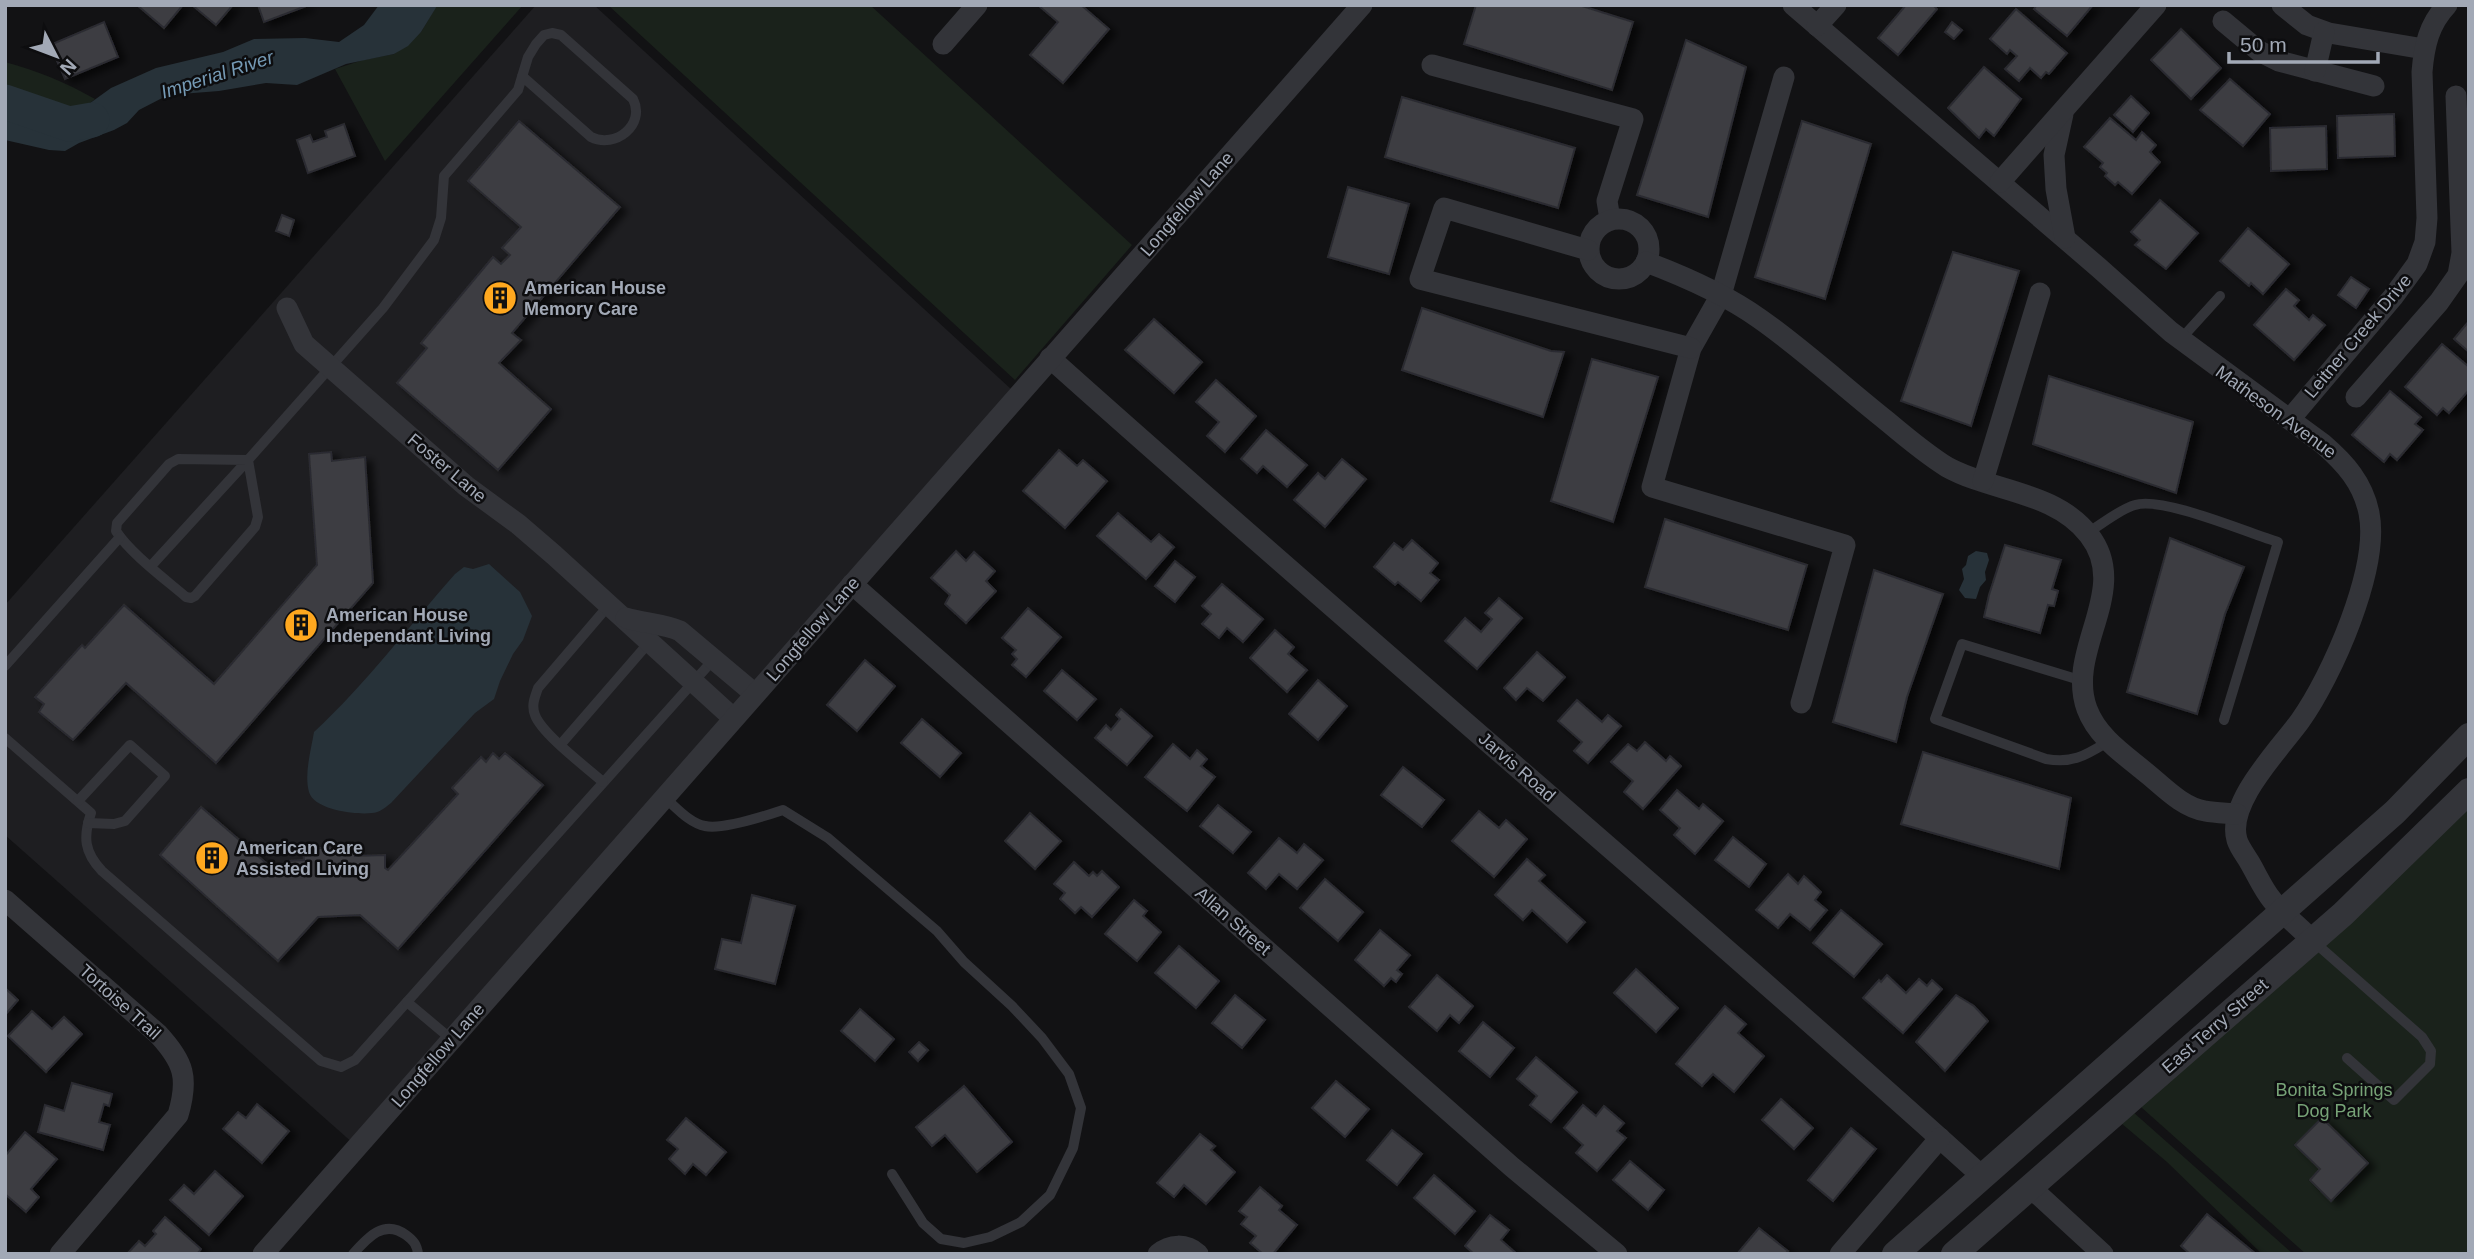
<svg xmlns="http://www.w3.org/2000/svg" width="2474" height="1259" font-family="Helvetica,sans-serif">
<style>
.built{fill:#1e1e21}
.green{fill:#1a221b}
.water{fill:#273239}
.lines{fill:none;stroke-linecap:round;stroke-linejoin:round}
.river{stroke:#273239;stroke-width:35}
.building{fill:#3c3d42;stroke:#2c2c30;stroke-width:2;filter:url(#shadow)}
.service{stroke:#333439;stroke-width:10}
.minor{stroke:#333439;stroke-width:21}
.tertiary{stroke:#333439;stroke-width:26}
.labels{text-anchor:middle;stroke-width:5;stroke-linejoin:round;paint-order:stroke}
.street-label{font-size:18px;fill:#a2a9b6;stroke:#0d0d0f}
.poi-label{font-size:18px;font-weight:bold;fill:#a2a9b6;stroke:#0d0d0f;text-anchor:start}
.park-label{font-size:18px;fill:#77a377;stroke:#0d0d0f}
.water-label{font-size:19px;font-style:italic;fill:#759ab5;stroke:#0d0d0f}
</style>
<defs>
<filter id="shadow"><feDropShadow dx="7" dy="4" stdDeviation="3.5" flood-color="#0009"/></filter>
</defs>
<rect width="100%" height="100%" fill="#121214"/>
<polygon class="built" points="536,5 594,5 1012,390 354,1144 5,835 5,605"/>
<g class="green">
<polygon points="437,5 523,5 385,161 335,69 363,60 394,54 421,32"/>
<polygon points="608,5 870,5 1132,245 1015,380"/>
<path d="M5,62C38,71 65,82 95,99L86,106L63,109L49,117L34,119H18L5,111Z"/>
<polygon points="2469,791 2469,1254 2306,1254 2132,1099"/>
<polygon points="2133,1112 2293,1254 2262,1254 2167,1162 2121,1123"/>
</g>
<g class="water">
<polygon points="379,5 437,6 421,32 408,46 394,54 346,64 297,85 266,83 219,91 168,95 139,110 127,123 114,130 79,143 65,151 49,150 5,140 5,111 18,119 49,117 63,109 86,106 111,88 156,68 223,52 254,39 305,38 339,42 364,25"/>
<polygon points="1976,551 1987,553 1989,560 1985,572 1986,580 1980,587 1976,599 1965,598 1959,590 1964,579 1962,569 1966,565 1968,556"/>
<path d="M489,564L520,592L532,616L523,640L513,654L500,681L494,699L475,713L391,803C386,807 379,813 372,813C356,815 314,810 309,792C304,774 311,750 314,732C366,684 408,627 455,574L464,567L473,569Z"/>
</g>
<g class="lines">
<polyline class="river" points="5,102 69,124 92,120"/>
</g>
<g class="building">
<polygon points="137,5 183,5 164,28"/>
<polygon points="192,5 233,5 216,25"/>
<polygon points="258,5 309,5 264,22"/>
<polygon points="1081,5 1109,29 1063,83 1030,55 1058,22 1039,6"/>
<polygon points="1476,5 1579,5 1633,22 1612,90 1464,44"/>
<polygon points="1906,5 1933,5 1937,9 1898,55 1878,38"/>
<polygon points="2037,5 2093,5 2067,36 2034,9"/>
<polygon points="2016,9 2067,53 2049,74 2046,72 2041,78 2030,68 2019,81 2005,69 2017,56 2010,50 2007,54 1990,39"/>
<polygon points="104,22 118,57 65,79 50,45"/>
<polygon points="1952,22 1962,30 1954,39 1945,32"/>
<polygon points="2181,29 2221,68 2191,99 2151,60"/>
<polygon points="1686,40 1746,67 1708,217 1637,195"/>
<polygon points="1984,67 2021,99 1994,136 1986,129 1979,138 1948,108"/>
<polygon points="2230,79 2270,114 2243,146 2200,110"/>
<polygon points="2131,96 2149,113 2133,132 2114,115"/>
<polygon points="1402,97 1575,148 1558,208 1385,157"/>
<polygon points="2394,114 2395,156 2338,158 2337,116"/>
<polygon points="2110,118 2136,140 2142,132 2156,145 2150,152 2160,162 2132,194 2118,182 2115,185 2105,176 2107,173 2100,167 2103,163 2084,147"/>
<polygon points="519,121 620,207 512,333 521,340 499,363 551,409 498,470 397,383 427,348 421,343 493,257 501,264 510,255 502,248 521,227 468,181"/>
<polygon points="1802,121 1871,144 1825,299 1755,277"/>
<polygon points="344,124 355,156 308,173 297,140 310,135 313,142 327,137 325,131"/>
<polygon points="2326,126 2327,169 2271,171 2270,128"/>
<polygon points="1348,187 1409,204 1389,274 1328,257"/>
<polygon points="2160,200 2198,233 2166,269 2135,245 2140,240 2131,232"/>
<polygon points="282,215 294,220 289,236 276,231"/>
<polygon points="2248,228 2289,264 2263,294 2251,283 2249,286 2220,261"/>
<polygon points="1953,252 2019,271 1971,426 1901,401"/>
<polygon points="2351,277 2369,289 2356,308 2338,295"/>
<polygon points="2286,289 2299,300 2294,306 2309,320 2313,315 2325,325 2294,360 2254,325"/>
<polygon points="1422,308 1551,351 1564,352 1543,417 1402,370"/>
<polygon points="1154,319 1202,362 1174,393 1125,350"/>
<polygon points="2469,321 2469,352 2454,339"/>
<polygon points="2442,344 2469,367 2469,390 2449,413 2443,408 2437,415 2405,387"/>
<polygon points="1592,359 1658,377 1613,522 1551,501"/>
<polygon points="2049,376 2193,422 2176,493 2033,444"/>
<polygon points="1216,380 1256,416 1225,452 1207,436 1219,422 1196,402"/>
<polygon points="2390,391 2421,417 2415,424 2423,430 2397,460 2390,454 2384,462 2352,435"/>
<polygon points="1266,430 1307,465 1287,487 1263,466 1257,473 1241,459"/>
<polygon points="1059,450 1077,466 1083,460 1107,481 1065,528 1023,491"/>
<polygon points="331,452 332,461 365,457 373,583 216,763 126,683 73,740 39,712 44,704 35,697 82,645 85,648 124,605 214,684 317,565 309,454"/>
<polygon points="1342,459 1366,479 1325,527 1294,500 1318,473 1325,479"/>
<polygon points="1118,513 1151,542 1159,534 1174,547 1146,579 1097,536"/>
<polygon points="1665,519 1807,565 1788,630 1645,587"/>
<polygon points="2170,538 2244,567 2225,614 2197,714 2127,692"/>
<polygon points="1412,540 1438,563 1430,573 1439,580 1421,601 1398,582 1395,585 1374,567 1394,543 1403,550"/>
<polygon points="2005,545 2061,560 2052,589 2058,591 2054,606 2048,605 2040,633 1984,617 1989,595"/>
<polygon points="956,551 966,561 974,552 995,571 986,581 996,591 966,623 945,604 950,595 931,578"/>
<polygon points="1175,561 1195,577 1175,602 1155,586"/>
<polygon points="1874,570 1943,594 1907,697 1896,742 1833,722"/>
<polygon points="1222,584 1263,619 1243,642 1227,628 1219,638 1202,624 1211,614 1202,606"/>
<polygon points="1499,598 1522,618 1477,669 1445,641 1465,618 1481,632 1492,619 1485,613"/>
<polygon points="1028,608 1061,637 1026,677 1012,665 1017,659 1012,654 1016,650 1002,638"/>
<polygon points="1275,630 1294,647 1288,654 1307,670 1287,692 1250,658"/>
<polygon points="1537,652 1565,677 1543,701 1527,688 1516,700 1504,688"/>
<polygon points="865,660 895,686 857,731 827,705"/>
<polygon points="1062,670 1096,699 1077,720 1044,691"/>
<polygon points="1318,680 1347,706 1318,740 1289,714"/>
<polygon points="1577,700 1602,722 1608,715 1621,726 1588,763 1574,751 1582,742 1558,721"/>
<polygon points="1121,709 1152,736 1127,765 1095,738 1106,725 1111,730 1120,719 1116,715"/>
<polygon points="922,719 961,753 940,777 901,743"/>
<polygon points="1645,742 1666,761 1670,756 1681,766 1643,809 1624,792 1633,781 1611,762 1628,744 1637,751"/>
<polygon points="1173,744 1190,759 1197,750 1207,759 1201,766 1215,777 1187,811 1145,777"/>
<polygon points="1923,752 2071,798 2059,869 1901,824"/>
<polygon points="493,753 499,759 505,753 543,785 398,949 360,915 318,917 278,961 160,855 201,807 279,874 288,861 304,860 303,849 355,846 355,856 385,855 385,868 388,870 458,794 452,788 481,757 486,762"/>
<polygon points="1403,767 1444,800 1422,827 1381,795"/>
<polygon points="1677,790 1699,809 1703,804 1723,821 1695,854 1674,835 1680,828 1660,810"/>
<polygon points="1218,805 1251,832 1233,853 1200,826"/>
<polygon points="1479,811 1499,828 1506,820 1527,839 1494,877 1452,841"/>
<polygon points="1030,813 1061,841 1035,869 1005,841"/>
<polygon points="1733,837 1766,864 1749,887 1715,860"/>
<polygon points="1279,838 1297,853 1304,844 1323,860 1297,889 1279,874 1266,889 1248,873"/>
<polygon points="1527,859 1545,875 1539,881 1585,922 1567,942 1532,910 1523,920 1495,895"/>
<polygon points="1074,862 1089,876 1093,872 1097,876 1102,871 1119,887 1092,917 1081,907 1075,913 1060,899 1065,893 1054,884"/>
<polygon points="1788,874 1798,884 1804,876 1821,892 1815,900 1827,910 1810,930 1790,914 1778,928 1756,910"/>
<polygon points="1325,879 1363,912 1338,941 1300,908"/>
<polygon points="752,895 795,906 775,984 715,969 722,939 741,943"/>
<polygon points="1134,900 1147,911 1143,916 1161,932 1137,961 1105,934"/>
<polygon points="1841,910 1882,944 1854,977 1813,943"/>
<polygon points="1380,930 1410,955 1397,970 1402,974 1396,982 1391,978 1384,986 1355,960"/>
<polygon points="1179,946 1219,981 1196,1008 1155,973"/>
<polygon points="1636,969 1678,1008 1656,1032 1614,993"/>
<polygon points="1437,975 1473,1006 1459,1023 1450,1015 1437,1031 1409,1007"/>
<polygon points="1887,975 1906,993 1919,979 1927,986 1932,980 1942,989 1903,1033 1863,998 1879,980 1881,982"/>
<polygon points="5,988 18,1000 5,1015"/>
<polygon points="1235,995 1265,1020 1242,1048 1212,1023"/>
<polygon points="1956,995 1974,1006 1988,1021 1945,1071 1916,1042"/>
<polygon points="1725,1006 1746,1024 1738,1033 1764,1056 1734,1092 1713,1074 1702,1086 1676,1064"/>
<polygon points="860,1009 894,1039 875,1061 841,1031"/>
<polygon points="32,1011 52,1029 64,1017 82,1034 46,1072 8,1036"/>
<polygon points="1483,1022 1514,1048 1490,1077 1459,1051"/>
<polygon points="919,1042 928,1050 918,1061 909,1052"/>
<polygon points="1536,1057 1577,1092 1551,1122 1530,1105 1537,1096 1517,1079"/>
<polygon points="1336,1081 1369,1109 1345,1137 1312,1108"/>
<polygon points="72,1083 112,1094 109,1106 104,1104 99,1122 110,1125 103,1150 38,1132 45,1105 64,1111"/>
<polygon points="964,1086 1012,1142 977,1172 945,1135 932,1146 916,1127"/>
<polygon points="1781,1099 1813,1128 1794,1149 1762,1120"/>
<polygon points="257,1104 289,1131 262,1163 223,1129 238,1112 246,1118"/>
<polygon points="1583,1105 1596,1116 1604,1106 1624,1123 1617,1131 1626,1138 1597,1171 1576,1153 1583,1145 1564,1128"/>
<polygon points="686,1118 726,1152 706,1175 693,1164 685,1174 669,1159 678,1149 667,1140"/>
<polygon points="2322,1118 2368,1163 2331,1201 2310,1180 2320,1169 2295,1145"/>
<polygon points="1851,1128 1876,1149 1833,1201 1808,1180"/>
<polygon points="1392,1130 1422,1154 1397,1185 1367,1160"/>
<polygon points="25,1132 57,1159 31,1189 39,1197 26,1212 5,1194 5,1156"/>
<polygon points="1200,1134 1215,1146 1211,1150 1235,1172 1206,1204 1184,1185 1174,1197 1157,1183"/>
<polygon points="1630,1161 1664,1190 1648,1210 1613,1180"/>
<polygon points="215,1171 243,1196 209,1235 170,1200 184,1185 194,1194"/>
<polygon points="1434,1175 1475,1211 1455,1234 1414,1198"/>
<polygon points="1260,1187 1282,1206 1279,1210 1297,1225 1273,1254 1263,1254 1250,1243 1256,1236 1241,1224 1247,1217 1239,1211"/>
<polygon points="2207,1214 2256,1254 2190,1254 2181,1246"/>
<polygon points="1490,1215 1509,1230 1501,1240 1517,1254 1474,1254 1465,1246"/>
<polygon points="165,1217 201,1249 197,1254 127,1254 139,1241 145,1246 156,1234 153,1231"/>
<polygon points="1759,1228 1788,1251 1785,1254 1737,1254"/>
</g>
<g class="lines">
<g class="service">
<polyline points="2180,340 2220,296"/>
<path d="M2087,533C2101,525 2120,509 2135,505C2162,496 2248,533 2278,542L2224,720"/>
<path d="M151,566L248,460L178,459L169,464L117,523L116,531C130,553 165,579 186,597L191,598L195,596L255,527L258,517L248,460L383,308L434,240L441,218L444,176L518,90L528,57L536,44L544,35L552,33L561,35L633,99C646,125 615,149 591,137L522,76"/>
<polyline points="5,666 120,537"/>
<path d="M2083,681L1962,644L1935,719L2046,759C2073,764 2086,755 2109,741"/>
<path d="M5,738L91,813C83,837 84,852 102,871L321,1061L341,1067L355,1060L714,659"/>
<polyline points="561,744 652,639"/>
<path d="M603,782C586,767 542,734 535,715C531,705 535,697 538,688L609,605"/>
<path d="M664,797C676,807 689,823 705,826C723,830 765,816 783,810L828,838L937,931L964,962L1012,1006L1042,1038L1069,1074L1081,1108L1073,1148L1050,1195L1021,1222L990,1237L964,1243L941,1239L923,1223L892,1174"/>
<polyline points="78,801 130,745 165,776 125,821 114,824 88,823"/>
<polyline points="2313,941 2422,1037 2431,1051 2430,1064 2394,1100 2347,1058"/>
<polyline points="407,1002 451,1039"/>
<path d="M353,1254C368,1237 384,1219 406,1235C414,1241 417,1245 418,1254"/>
</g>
<g class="minor">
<path d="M1793,5L2098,267L2171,332L2323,444C2345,463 2363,483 2369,513C2380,568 2332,676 2300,721C2279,750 2226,803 2237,840C2239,847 2246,856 2250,863C2257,875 2263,889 2272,900C2283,915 2300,927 2313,941"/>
<polyline points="2282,5 2307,25 2329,33 2424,49"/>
<polyline points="2223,21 2259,51 2279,61 2374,86"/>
<polyline points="1817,26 1836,5"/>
<polyline points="943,44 977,5"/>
<polyline points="1432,65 1633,119 1607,201 1610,219"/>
<polyline points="2315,71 2324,32"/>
<polyline points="1784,77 1721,295 1691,348 1652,487 1845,545 1801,703"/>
<polyline points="2063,114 2054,155 2056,189 2065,238"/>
<polyline points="2000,182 2156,5"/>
<circle cx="1619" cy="249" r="30"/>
<polyline points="1588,250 1444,208 1420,279 1691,348"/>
<path d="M1646,262C1686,277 1725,294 1760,319C1804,350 1845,388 1888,422C1907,438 1926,454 1947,467C1992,492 2055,491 2089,535C2132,590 2065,650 2087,709C2097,736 2122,753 2144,771C2162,785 2181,807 2205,811C2215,813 2226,813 2237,814"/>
<polyline points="287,308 304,344 466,486 518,524 554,555 733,718"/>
<path d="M1050,358C1358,634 1676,900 1983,1177"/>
<polyline points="2356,397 2439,302 2458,275 2462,253 2456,96"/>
<path d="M2290,419L2393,297L2417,264L2425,242L2427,218L2422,72C2424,46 2429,24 2447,5"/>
<polyline points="1983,481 2040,293"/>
<polyline points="852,584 1512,1167 1617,1254"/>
<path d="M626,618C643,623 665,624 680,631L755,694"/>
<path d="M5,900L158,1034C184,1062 189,1078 178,1115L60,1254"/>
<polyline points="2030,1187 2103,1254"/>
<polyline points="263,1254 1362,5"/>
<path d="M1158,1254C1170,1244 1186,1243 1198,1254"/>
<polyline points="1840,1254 1940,1138"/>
</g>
<g class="tertiary">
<polyline points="1895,1254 2395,812 2469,736"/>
<polyline points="1954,1254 2343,914 2469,791"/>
</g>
</g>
<defs>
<g id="building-disc" transform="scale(1.75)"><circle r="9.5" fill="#ffa81f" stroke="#0d0d0f"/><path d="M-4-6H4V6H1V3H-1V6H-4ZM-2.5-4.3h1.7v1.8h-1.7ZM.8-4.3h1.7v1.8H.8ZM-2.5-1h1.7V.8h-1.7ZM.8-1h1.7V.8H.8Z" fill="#111"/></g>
</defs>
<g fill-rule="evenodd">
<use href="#building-disc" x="500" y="298"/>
<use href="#building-disc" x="301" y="625"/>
<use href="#building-disc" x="212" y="858"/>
</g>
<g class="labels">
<g class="street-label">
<text transform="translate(1187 204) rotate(-49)" y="6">Longfellow Lane</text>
<text transform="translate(2358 336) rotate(-50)" y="6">Leitner Creek Drive</text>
<text transform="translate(2276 412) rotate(36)" y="6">Matheson Avenue</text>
<text transform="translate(447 468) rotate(40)" y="6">Foster Lane</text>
<text transform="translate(813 629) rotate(-49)" y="6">Longfellow Lane</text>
<text transform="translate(1517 767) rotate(41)" y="6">Jarvis Road</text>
<text transform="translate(1233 921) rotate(41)" y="6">Allan Street</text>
<text transform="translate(120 1002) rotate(42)" y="6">Tortoise Trail</text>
<text transform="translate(2215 1026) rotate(-41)" y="6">East Terry Street</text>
<text transform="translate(438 1055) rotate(-49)" y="6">Longfellow Lane</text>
</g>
<g class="poi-label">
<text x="524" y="294">American House<tspan x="524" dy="21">Memory Care</tspan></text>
<text x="326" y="621">American House<tspan x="326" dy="21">Independant Living</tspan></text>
<text x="236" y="854">American Care<tspan x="236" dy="21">Assisted Living</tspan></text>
</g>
<g class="park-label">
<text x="2334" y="1096">Bonita Springs<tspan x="2334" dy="21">Dog Park</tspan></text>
</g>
<g class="water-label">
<text transform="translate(217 74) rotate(-18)" y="7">Imperial River</text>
</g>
</g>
<rect width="2474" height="1259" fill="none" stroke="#a2a9b6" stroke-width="14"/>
<g transform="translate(56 56) rotate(132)" stroke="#0d0d0f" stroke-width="5" paint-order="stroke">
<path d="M0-5L12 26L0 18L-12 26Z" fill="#a2a9b6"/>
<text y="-10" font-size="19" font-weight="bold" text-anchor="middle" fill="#a2a9b6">N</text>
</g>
<path d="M2229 52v10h149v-10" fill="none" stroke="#a2a9b6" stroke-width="3.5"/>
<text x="2240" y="52" font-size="21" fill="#a2a9b6" stroke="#0d0d0f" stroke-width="5" paint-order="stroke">50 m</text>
</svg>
